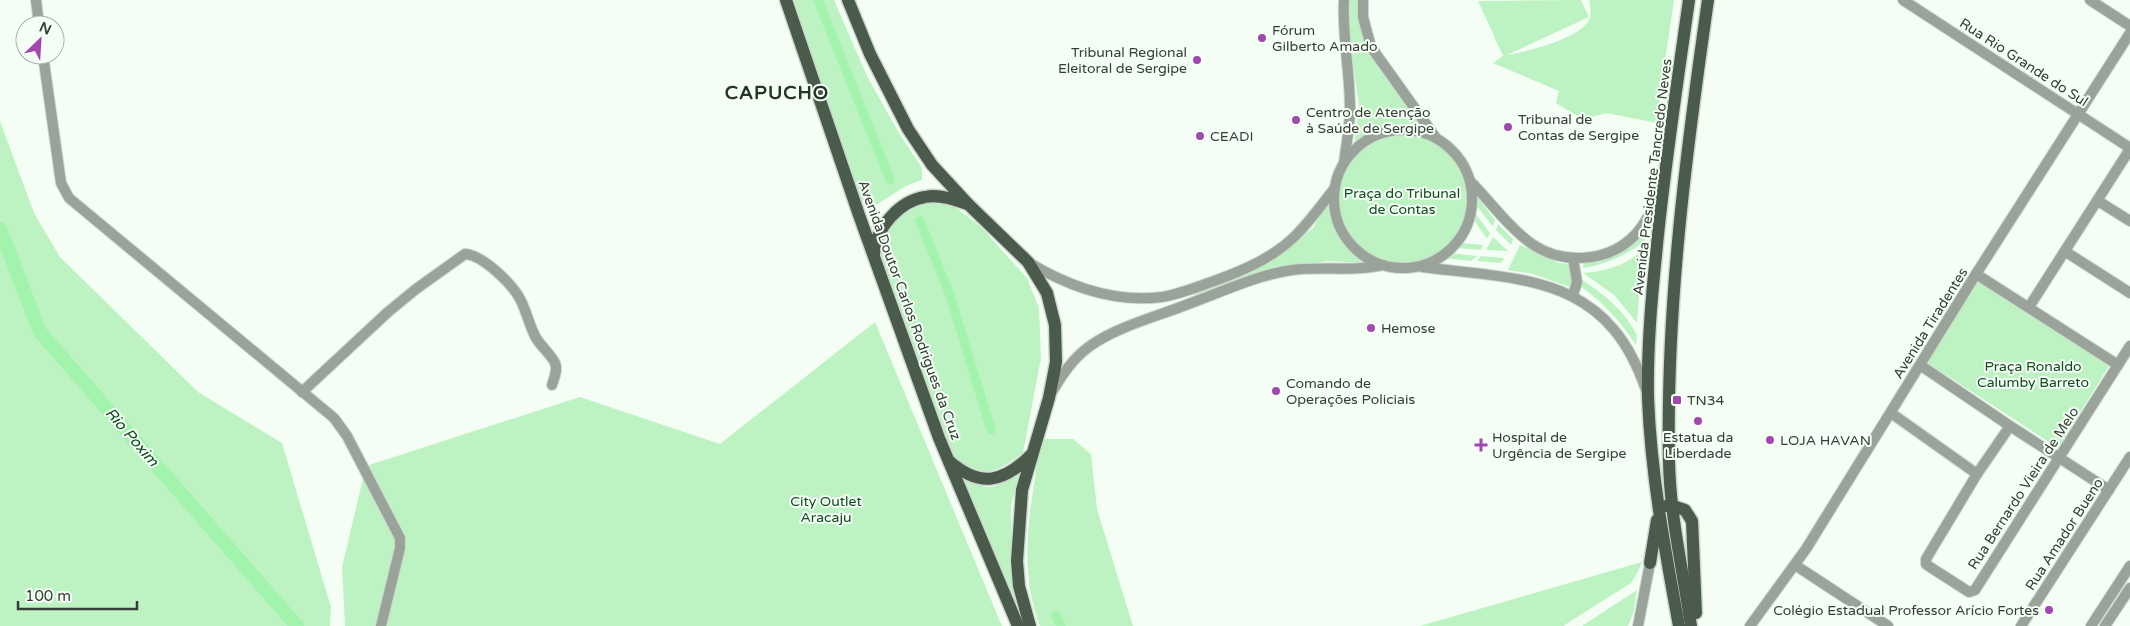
<svg xmlns="http://www.w3.org/2000/svg" width="2130" height="626" font-family="'Varela Round',sans-serif">
<style>
.green{fill:#bdf3c2}
.lines{fill:none;stroke-linecap:round;stroke-linejoin:round}
.canal{stroke:#a2f4ac;stroke-width:9}
.river{stroke:#a2f4ac;stroke-width:14}
.minor-casing{stroke:#ced8cf;stroke-width:12}
.major-casing{stroke:#ced8cf;stroke-width:15}
.minor{stroke:#99a399;stroke-width:10}
.major{stroke:#4a5b4b;stroke-width:12}
.poi-dot{fill:#a246b0;stroke:#f4fef5;stroke-width:2}
.labels{text-anchor:middle;stroke-width:4;stroke-linejoin:round;paint-order:stroke}
.poi-label{font-size:14px;fill:#353f36;stroke:#f4fef5;text-anchor:start}
.street-label{font-size:14px;fill:#353f36;stroke:#f4fef5}
.park-label{font-size:14px;fill:#124b1f;stroke:#f4fef5}
.water-label{font-size:15px;font-style:italic;fill:#104a1e;stroke:#f4fef5}
.district-label{font-size:19px;font-weight:bold;letter-spacing:1px;fill:#223624;stroke:#f4fef5}
</style>
<rect width="100%" height="100%" fill="#f4fef5"/>
<g class="green">
<polygon points="792,0 834,0 868,78 899,133 922,168 922,180 906,186 876,205 862,203 851,175"/>
<polygon points="1350,0 1358,0 1367,42 1350,45"/>
<path d="M1581,0L1589,17L1507,55C1526,52 1581,38 1589,20C1592,14 1590,6 1589,0H1674L1656,123L1607,113L1583,119L1556,103L1559,91L1493,63L1503,56L1478,1Z"/>
<polygon points="1370,51 1380,70 1423,126 1377,130 1354,148 1359,104 1351,54"/>
<polygon points="0,121 34,213 60,257 198,392 282,443 331,607 330,626 0,626"/>
<circle cx="1403" cy="200" r="68"/>
<polygon points="1478,198 1495,220 1493,227 1477,206"/>
<path d="M946,200L982,228L1027,278L1039,308L1041,358L1023,453C990,476 989,476 952,459L875,254L885,222L906,202Z"/>
<path d="M1328,202C1335,238 1338,241 1366,263L1328,261L1265,271L1195,297L1194,293L1276,256L1313,228Z"/>
<polygon points="1476,214 1490,233 1487,239 1473,219"/>
<polygon points="1498,224 1513,239 1511,245 1496,230"/>
<path d="M1646,232L1644,242C1626,255 1606,265 1583,268L1584,261L1631,245Z"/>
<polygon points="1493,237 1508,251 1486,250"/>
<polygon points="1461,243 1483,245 1481,250 1457,248"/>
<polygon points="1520,245 1559,263 1571,264 1573,284 1570,287 1533,274 1508,270"/>
<path d="M1643,250L1637,323L1614,295L1583,273C1605,272 1626,265 1643,250Z"/>
<polygon points="1450,253 1477,256 1471,261 1444,258"/>
<polygon points="1481,256 1504,258 1501,263 1477,261"/>
<path d="M1581,279C1604,294 1625,311 1637,335L1636,345C1620,321 1604,303 1580,286Z"/>
<polygon points="1978,281 2109,366 2058,448 1926,362"/>
<polygon points="875,322 1002,626 345,626 342,567 366,466 580,397 720,444"/>
<path d="M1041,439H1073L1091,454L1097,509L1133,626H1040C1016,565 1032,501 1041,439Z"/>
<path d="M1019,473L1011,506V524L1013,568L1018,602L1016,611L962,478C989,491 995,490 1019,473Z"/>
<polygon points="1642,562 1638,572 1631,583 1563,626 1420,626"/>
<polygon points="1637,590 1634,611 1628,626 1582,626"/>
</g>
<g class="lines">
<g class="canal">
<polyline points="818,0 890,180"/>
<polyline points="920,221 950,295 991,430"/>
<polyline points="1056,616 1061,626"/>
</g>
<polyline class="river" points="0,229 40,332 297,626"/>
<g class="minor-casing">
<g id="minor">
<polyline points="36,0 39,25"/>
<polyline points="1363,0 1363,17 1371,47 1436,138"/>
<polyline points="1903,0 2130,148"/>
<polyline points="2090,0 2130,26"/>
<polyline points="43,55 61,183 69,198 334,418 347,436 400,538 400,548 381,626"/>
<circle cx="1403" cy="199" r="69"/>
<path d="M1344,163C1346,145 1350,127 1350,109C1350,72 1342,36 1344,0"/>
<path d="M1470,181C1490,201 1509,228 1532,244C1561,264 1605,263 1632,238C1646,225 1653,207 1660,189"/>
<polyline points="2098,201 2130,221"/>
<polyline points="2066,252 2130,293"/>
<polyline points="1573,258 1577,282 1573,295"/>
<path d="M1028,262C1069,287 1114,303 1162,297C1181,294 1199,286 1217,280C1244,270 1272,258 1293,238C1309,223 1321,205 1335,188"/>
<path d="M1422,267C1525,280 1607,275 1646,390"/>
<polyline points="1976,274 2118,365"/>
<polyline points="2029,307 2130,149"/>
<polyline points="1920,365 2010,426 2109,490"/>
<path d="M302,392L388,312L416,289L465,254C483,255 515,286 522,303C527,314 530,327 536,338C541,346 552,356 555,363C558,370 554,378 552,385"/>
<path d="M1052,392C1062,375 1073,358 1090,346C1118,326 1159,316 1191,303C1224,291 1257,275 1292,270C1322,266 1355,272 1383,265"/>
<polyline points="1891,413 1977,474"/>
<polyline points="2010,426 1977,474 1926,559 1926,564 1930,567 1969,592 1975,590 2130,346"/>
<polyline points="1795,565 1888,626"/>
<polyline points="1638,626 1650,563"/>
<polyline points="1750,626 1806,549 1976,274 2130,33"/>
<polyline points="2021,626 2130,457"/>
<polyline points="2091,626 2130,566"/>
<polyline points="2105,626 2130,588"/>
</g>
</g>
<g class="major-casing">
<g id="major">
<polyline points="786,0 859,215 939,438 1018,626"/>
<polyline points="848,0 870,54 908,129 932,165 969,205 1028,262 1047,293 1055,325 1056,362 1049,398 1022,490 1017,561 1019,586 1030,626"/>
<path d="M874,254C875,229 899,201 925,197C939,194 954,199 967,204"/>
<path d="M949,461C980,488 1003,483 1031,455"/>
<polyline points="1666,506 1673,506 1685,510 1692,521 1696,613"/>
<polyline points="1650,563 1657,520"/>
<path d="M1679,626C1665,550 1651,475 1648,398C1647,350 1651,302 1656,255C1664,169 1677,85 1689,0"/>
<path d="M1691,626C1683,571 1670,516 1669,461C1666,306 1686,153 1708,0"/>
</g>
</g>
<use href="#minor" class="minor"/>
<use href="#major" class="major"/>
</g>
<g class="poi-dot">
<circle cx="1262" cy="38" r="5"/>
<circle cx="1197" cy="60" r="5"/>
<circle cx="1296" cy="120" r="5"/>
<circle cx="1508" cy="127" r="5"/>
<circle cx="1200" cy="136" r="5"/>
<circle cx="1371" cy="328" r="5"/>
<circle cx="1276" cy="391" r="5"/>
<rect x="1672" y="395" width="10" height="10" rx="2.5"/>
<circle cx="1698" cy="421" r="5"/>
<circle cx="1770" cy="440" r="5"/>
<path d="M1478.5 437.5h5v5h5v5h-5v5h-5v-5h-5v-5h5z"/>
<circle cx="2049" cy="610" r="5"/>
</g>
<g class="labels">
<g class="poi-label">
<text x="1272" y="35">Fórum<tspan x="1272" dy="16">Gilberto Amado</tspan></text>
<text x="1187" y="57" text-anchor="end">Tribunal Regional<tspan x="1187" dy="16">Eleitoral de Sergipe</tspan></text>
<text x="1306" y="117">Centro de Atenção<tspan x="1306" dy="16">à Saúde de Sergipe</tspan></text>
<text x="1518" y="124">Tribunal de<tspan x="1518" dy="16">Contas de Sergipe</tspan></text>
<text x="1210" y="141">CEADI</text>
<text x="1381" y="333">Hemose</text>
<text x="1286" y="388">Comando de<tspan x="1286" dy="16">Operações Policiais</tspan></text>
<text x="1687" y="405">TN34</text>
<text x="1492" y="442">Hospital de<tspan x="1492" dy="16">Urgência de Sergipe</tspan></text>
<text x="1698" y="442" text-anchor="middle">Estatua da<tspan x="1698" dy="16">Liberdade</tspan></text>
<text x="1780" y="445">LOJA HAVAN</text>
<text x="2039" y="615" text-anchor="end">Colégio Estadual Professor Arício Fortes</text>
</g>
<g class="street-label">
<text transform="translate(2024 62) rotate(33)" y="5">Rua Rio Grande do Sul</text>
<text transform="translate(1652 177) rotate(-83)" y="5">Avenida Presidente Tancredo Neves</text>
<text transform="translate(910 310) rotate(70)" y="5">Avenida Doutor Carlos Rodrigues da Cruz</text>
<text transform="translate(1930 323) rotate(-58)" y="5">Avenida Tiradentes</text>
<text transform="translate(2023 488) rotate(-57)" y="5">Rua Bernardo Vieira de Melo</text>
<text transform="translate(2064 534) rotate(-57)" y="5">Rua Amador Bueno</text>
</g>
<g class="park-label">
<text x="1402" y="198">Praça do Tribunal<tspan x="1402" dy="16">de Contas</tspan></text>
<text x="2033" y="371">Praça Ronaldo<tspan x="2033" dy="16">Calumby Barreto</tspan></text>
<text x="826" y="506">City Outlet<tspan x="826" dy="16">Aracaju</tspan></text>
</g>
<g class="water-label">
<text transform="translate(132 437) rotate(49)" y="5">Rio Poxim</text>
</g>
<g class="district-label">
<text x="777" y="99">CAPUCHO</text>
</g>
</g>
<g transform="translate(40 40) rotate(25)"><circle r="24" fill="#f4fef5" stroke="#a8b2a9"/>
<path d="M0-4L9 19L0 12L-9 19Z" fill="#a246b0"/>
<text y="-8" font-size="14" font-weight="bold" text-anchor="middle" fill="#353f36">N</text>
</g>
<path d="M18 601v8h119v-8" fill="none" stroke="#353f36" stroke-width="2.5"/>
<text x="25" y="601" font-size="15" fill="#353f36" stroke="#f4fef5" stroke-width="4" paint-order="stroke">100 m</text>
</svg>
